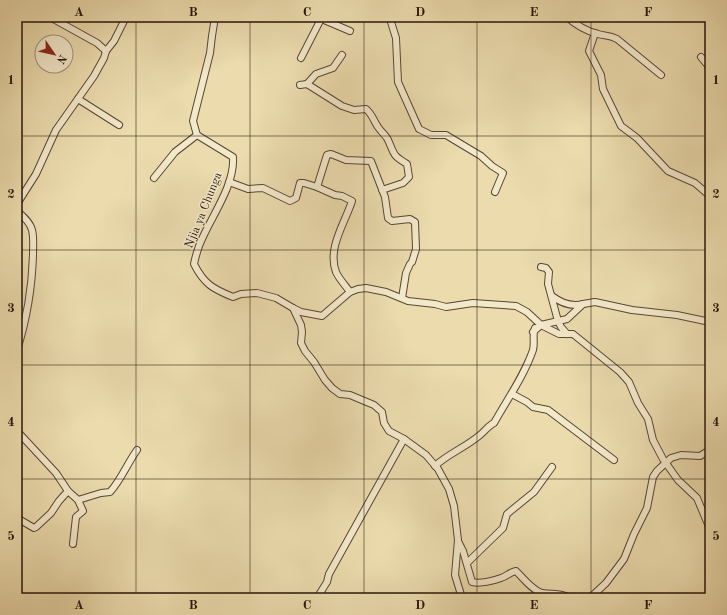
<svg xmlns="http://www.w3.org/2000/svg" width="727" height="615" font-family="'Old Standard TT',serif">
<style>
.lines{fill:none;stroke-linecap:round;stroke-linejoin:round}
.minor-casing{stroke:#594631;stroke-width:8}
.minor{stroke:#f2e8ca;stroke-width:6}
.grid{fill:none;stroke:#281508;stroke-width:1;stroke-opacity:0.55}
.labels{text-anchor:middle;stroke-width:3;stroke-linejoin:round;paint-order:stroke}
.street-label{font-size:12px;fill:#281508;stroke:#f2e8ca}
.neatline{fill:none;stroke:#281508;stroke-width:1.5}
.grid-label{font-size:13px;text-anchor:middle;font-weight:bold;fill:#281508}
</style>
<rect width="100%" height="100%" fill="#ebdbad"/>
<filter id="stains"><feTurbulence type="fractalNoise" baseFrequency=".005" numOctaves="4"/><feColorMatrix values="0 0 0 0 .2 0 0 0 0 .09 0 0 0 0 .02 0 0 0 .5 -.17"/></filter>
<radialGradient id="worn" r=".72"><stop offset=".6" stop-color="#630" stop-opacity="0"/><stop offset="1" stop-color="#630" stop-opacity=".3"/></radialGradient>
<g class="lines">
<g class="minor-casing">
<g id="minor">
<polyline points="50,17 97,43 106,51"/>
<path d="M215,17L212,36L210,53L193,121L197,135L233,157C235,187 209,219 199,246C197,252 195,258 194,264C204,284 213,289 233,297L241,294L257,293L276,298L293,308L301,325L302,332L301,343L305,351L314,362L325,380L332,388L340,394L350,395L374,405L382,412L384,423L389,431L404,439L426,455L438,469L449,489L454,506L458,540L455,575L462,598"/>
<polyline points="317,17 350,31"/>
<polyline points="391,17 391,22 396,38 398,82 419,129 431,135 446,135 481,156 492,166 503,173 495,192"/>
<path d="M567,17C576,25 586,31 598,34C605,36 609,35 617,39L661,75"/>
<polyline points="595,33 589,51 601,75 603,89 621,126 637,138 668,171 695,183 710,196"/>
<polyline points="701,57 710,68"/>
<polyline points="301,58 322,17"/>
<polyline points="307,84 316,74 333,68 342,55"/>
<path d="M300,85L307,84L342,106L354,110L366,109C372,114 374,121 378,127C381,132 386,135 388,140C395,155 392,155 407,164L409,177L403,183L382,190"/>
<polyline points="78,99 119,125"/>
<polyline points="154,178 175,152 197,135"/>
<path d="M229,182L248,189L263,188L290,201L296,198L300,183H304L317,187L335,195L342,196L352,201C345,223 327,248 336,272C339,279 346,286 350,292"/>
<polyline points="317,187 327,155 331,154 346,160 371,161 385,197 388,218 392,221 410,219 415,222 416,249 412,262 410,264 406,273 402,298"/>
<polyline points="17,204 36,174 56,130 94,76 104,58 106,51 114,41 126,17"/>
<path d="M17,211C23,216 30,222 32,230C34,238 33,247 33,255C32,287 27,319 17,350"/>
<polyline points="541,267 546,268 549,272 548,284 558,321 561,327 567,334"/>
<path d="M552,296C561,303 571,307 583,304"/>
<polyline points="293,308 301,312 322,316 350,292 358,289 366,288 386,292 408,301 435,304 446,307 473,303 516,306 527,312 541,325 559,334 573,334 620,372 629,382 638,403 648,419 653,440 663,459 678,480 697,498 710,529"/>
<polyline points="533,332 541,325 567,319 583,304 595,302 632,310 677,315 710,322"/>
<polyline points="512,394 527,402 533,407 548,410 614,460"/>
<polyline points="17,431 56,473 68,491 78,500 83,511 76,517 73,544"/>
<path d="M435,466C448,454 466,447 480,435C485,431 488,426 494,423C508,398 524,376 533,350C535,343 532,335 535,328"/>
<path d="M78,500L101,493L110,492C121,480 127,464 137,450"/>
<polyline points="17,518 34,528 36,527 51,513 59,501 68,491"/>
<path d="M458,541L463,551L472,582C480,584 493,581 501,578C507,576 510,572 516,571C522,577 533,591 542,593C552,595 560,592 569,598"/>
<polyline points="467,563 503,528 507,514 534,492 552,467"/>
<polyline points="317,598 327,582 329,574 404,439"/>
<polyline points="590,598 606,583 624,559 634,534 647,508 653,477 657,471 671,458 681,455 700,456 708,451 710,448"/>
</g>
</g>
<use href="#minor" class="minor"/>
</g>
<path class="grid" d="M136,17V598M250,17V598M364,17V598M477,17V598M591,17V598M17,136H710M17,250H710M17,365H710M17,479H710"/>
<g class="labels">
<g class="street-label">
<text transform="translate(203 210) rotate(-68)" y="4">Njia ya Chunga</text>
</g>
</g>
<rect width="727" height="615" fill="none" stroke="#ebdbad" stroke-width="44"/>
<g transform="translate(54 54) rotate(124)"><circle r="19" fill="#f2e8ca" stroke="#a1947c"/>
<path d="M0-3L7 15L0 10L-7 15Z" fill="#8f2418"/>
<text y="-6" font-size="11" font-weight="bold" text-anchor="middle" fill="#281508">N</text>
</g>
<rect x="22" y="22" width="683" height="571" class="neatline"/>
<g class="grid-label">
<text x="79" y="16">A</text>
<text x="193" y="16">B</text>
<text x="307" y="16">C</text>
<text x="420" y="16">D</text>
<text x="534" y="16">E</text>
<text x="648" y="16">F</text>
<text x="11" y="84">1</text>
<text x="716" y="84">1</text>
<text x="11" y="198">2</text>
<text x="716" y="198">2</text>
<text x="11" y="312">3</text>
<text x="716" y="312">3</text>
<text x="11" y="426">4</text>
<text x="716" y="426">4</text>
<text x="11" y="540">5</text>
<text x="716" y="540">5</text>
<text x="79" y="609">A</text>
<text x="193" y="609">B</text>
<text x="307" y="609">C</text>
<text x="420" y="609">D</text>
<text x="534" y="609">E</text>
<text x="648" y="609">F</text>
</g>
<rect width="100%" height="100%" filter="url(#stains)"/>
<rect width="100%" height="100%" fill="url(#worn)"/>
</svg>
